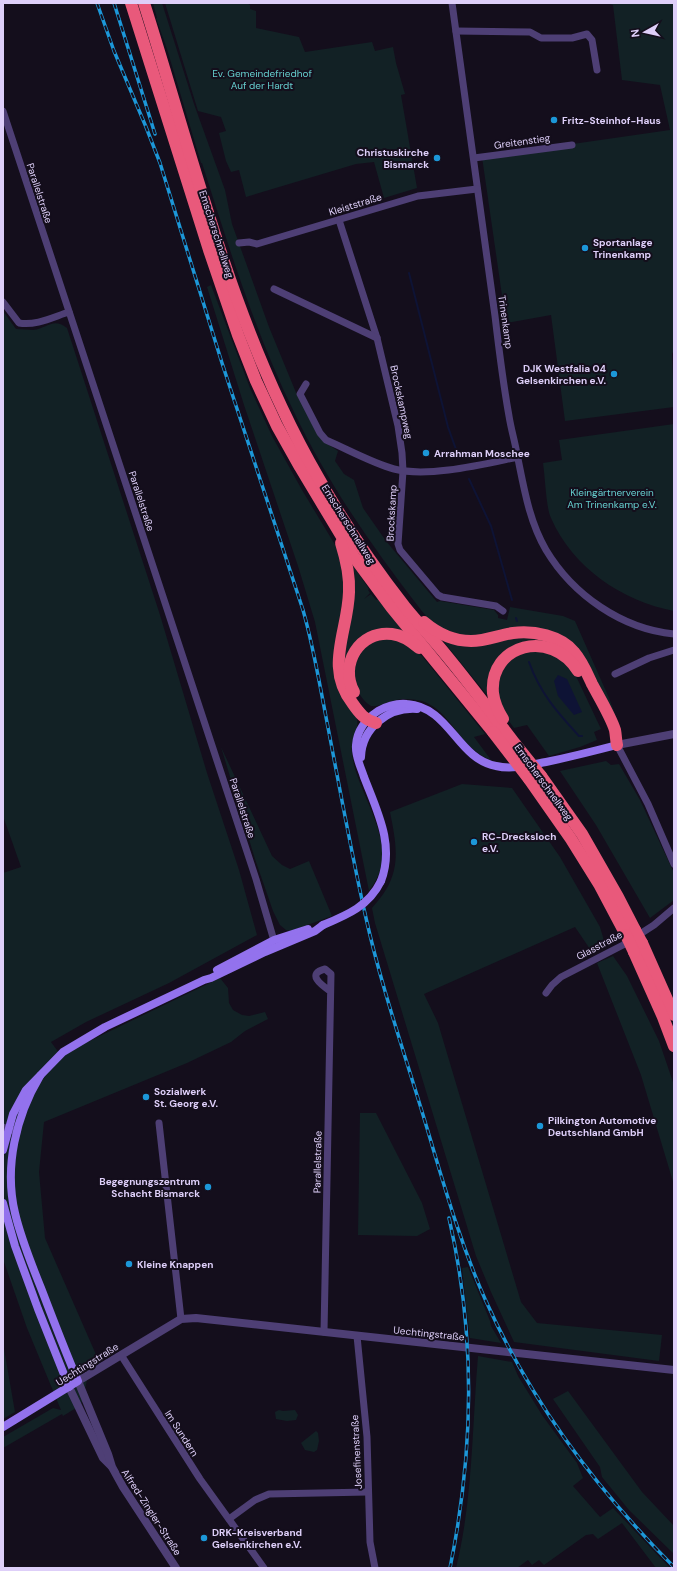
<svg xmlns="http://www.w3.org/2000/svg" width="677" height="1571" font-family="'DM Sans',sans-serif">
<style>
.green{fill:#122125}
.water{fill:#0e1335}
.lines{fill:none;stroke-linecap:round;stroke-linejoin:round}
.stream{stroke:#0e1335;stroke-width:2}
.minor{stroke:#4e3f75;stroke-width:7}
.tertiary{stroke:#4e3f75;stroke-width:8}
.secondary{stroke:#9372ed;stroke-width:8}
.motorway{stroke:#e9597b;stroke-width:12}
.rail-casing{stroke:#1c97d8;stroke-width:3.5}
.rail{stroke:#140e1c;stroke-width:2;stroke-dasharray:6;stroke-linecap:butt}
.secondary-bridge{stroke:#9372ed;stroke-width:8}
.motorway-bridge{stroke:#e9597b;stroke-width:12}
.poi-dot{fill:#1c97d8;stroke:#140e1c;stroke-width:1.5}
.labels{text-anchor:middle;stroke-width:4;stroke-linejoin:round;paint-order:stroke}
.park-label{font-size:10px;fill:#65cece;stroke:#140e1c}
.poi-label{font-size:10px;font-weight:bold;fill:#decff9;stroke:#140e1c;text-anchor:start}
.street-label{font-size:10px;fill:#decff9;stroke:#140e1c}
</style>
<rect width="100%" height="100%" fill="#140e1c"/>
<g class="green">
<path d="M153,3H162L194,104L225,190L232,224L269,327L297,395L326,443L338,451L335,461L344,474L354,480L363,508L386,541L437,602L440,601L494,610L498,615V618L507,620L510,607L563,616L575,621L609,698L621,730L564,638L486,635L466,636L442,629L427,617L421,610C373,548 328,484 294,412C255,332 229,248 202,163H201L167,49L156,18H157Z"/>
<polygon points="165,3 247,3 250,5 250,9 256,11 256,28 299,37 305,52 372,42 375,51 393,47 396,63 405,94 401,95 417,188 384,198 374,162 356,164 246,197 239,170 231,172 226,161 219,133 226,131 221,117 198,111"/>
<polygon points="606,3 674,3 674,356 672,352 674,407 565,421 551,315 506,323 482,157 670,130 660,85 622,80 613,5"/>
<path d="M211,285L250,388L272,436L302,490L337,548L342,563L345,587L334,654L357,720C359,730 353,737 352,747C351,752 353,759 354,765C362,796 385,828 382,861C381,872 375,883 369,891L315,622L298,566L244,405L207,287Z"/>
<path d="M3,311L16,329C22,329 28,330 33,330C48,328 53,317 67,328L160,615L207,773L239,870L257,935L169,983L86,1022L51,1042L62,1057L77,1047L220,978L228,988L229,1003L233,1010L242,1015L249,1016L265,1012L268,1019L245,1031L231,1042L187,1063L44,1122L39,1172L45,1238L101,1366L88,1376L81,1405L63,1416L62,1414L3,1448V1437L53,1408L61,1410L27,1328L3,1259V873L21,867L3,816Z"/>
<path d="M674,424V611C622,601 573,568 551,518C546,508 545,476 543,463L562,460L559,440Z"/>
<polygon points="352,564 369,589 368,590 370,593 364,599 371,594 376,600 378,599 406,635 376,632 343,666"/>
<path d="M391,637L414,649L422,656L485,734L474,737L491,760C459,748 451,710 422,701C412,699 402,698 392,701C384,703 379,707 371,706C357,697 355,683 352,667L366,643Z"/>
<polygon points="440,637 538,637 563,650 506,654 491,700"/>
<polygon points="523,651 556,653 575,674 601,729 594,732 597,740 580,747 549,756 527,725 514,728 503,713 497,697 501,669 506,663"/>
<polygon points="221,747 272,856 282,865 290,869 309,861 332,916 291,931 286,930 280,925 273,911 255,859"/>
<polygon points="606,761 611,765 619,764 640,800 674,873 674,900 650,918 596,825 560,771"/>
<path d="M462,784L512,788L560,857L600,927L605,944L592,952L575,927L424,994L438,1023L521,1302L537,1323L662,1335L659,1361L514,1342L491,1292L476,1256L375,923L372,908C402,876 398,852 390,812Z"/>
<polygon points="613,956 627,976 659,1041 674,1085 674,1185 641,1075 597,963"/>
<polygon points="360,1113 376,1113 422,1203 430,1229 417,1236 358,1235"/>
<polygon points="468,1267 490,1321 491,1326 501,1343 470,1338 462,1268"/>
<polygon points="3,1343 15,1412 3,1419"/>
<path d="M478,1356L512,1362L518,1376L542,1415L577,1463L583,1478L573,1486L600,1517L613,1508L670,1568H656L622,1523L598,1539L593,1534L586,1535L544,1565L539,1560L532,1565L528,1560L517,1568H456C473,1499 472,1427 478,1356Z"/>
<polygon points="568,1391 642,1492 674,1526 674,1554 629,1510 602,1477 600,1467 553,1399"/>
<polygon points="279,1410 283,1411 295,1410 298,1415 296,1420 287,1421 276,1419 275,1412"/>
<polygon points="316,1431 318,1433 319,1441 317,1450 314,1452 305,1450 301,1443"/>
</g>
<polygon class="water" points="558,675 567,679 582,712 574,715 558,696 554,681"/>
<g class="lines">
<g class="stream">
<polyline points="409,273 448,427 458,455"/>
<polyline points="469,479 491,526 512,600"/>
<polyline points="516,618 517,621"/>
<path d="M529,662C540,693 557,712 579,736H582"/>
</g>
<g class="minor">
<path d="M452,3C466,107 481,212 495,316C499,350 503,383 509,416C511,429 515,442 517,454C524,488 529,521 546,550C573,595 622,629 674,634"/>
<polyline points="456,31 530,32 541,38 572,38 587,34 592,40 597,70"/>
<polyline points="3,111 256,879 275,944"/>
<polyline points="474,158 572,145"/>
<polyline points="339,220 377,338 398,426 402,453 403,471 398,544 400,550 438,595 442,597 496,606 503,611"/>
<polyline points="239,243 249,242 257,244 418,196 477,189"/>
<polyline points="274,289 377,338"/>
<path d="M3,302L19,323C36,326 53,317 69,312"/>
<path d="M306,384L300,394L320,433L326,440C347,449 372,463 394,469C428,478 484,464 518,457"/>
<polyline points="615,674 649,658 674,650"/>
<polyline points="617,745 648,804 674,864"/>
<polyline points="546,993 552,985 561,977 623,945 654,925 674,908"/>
<polyline points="159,1123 181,1319"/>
<polyline points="3,1127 17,1132"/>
<path d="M324,1332L331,974L325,969C305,974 323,986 330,991"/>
<polyline points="357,1336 367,1437 370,1542 375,1568"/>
<polyline points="121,1355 200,1479 264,1568"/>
<polyline points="229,1519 255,1500 269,1494 368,1492"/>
</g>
<g class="tertiary">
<polyline points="617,745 674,734"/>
<polyline points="69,1387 103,1458 111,1466"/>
<polyline points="176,1568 123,1487 112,1467 108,1454 78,1381 181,1319 196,1318 674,1370"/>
</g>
<g class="secondary">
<path d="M361,757C362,728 388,707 417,709"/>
<path d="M381,881C395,845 377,811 364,777C361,767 355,757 356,745C357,731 366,719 378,711C387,706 397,703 407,704C450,707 457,759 496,766C512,770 530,765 546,762C570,757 594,751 617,745"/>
<polyline points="217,970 274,940 308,929"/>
<polyline points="3,1150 13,1114 26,1090 63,1052 105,1027 204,980 211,978 265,952 315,931 323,925"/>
<polyline points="3,1203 15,1246 38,1309 69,1387"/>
<path d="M3,1427L78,1381C65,1351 53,1319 41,1288C31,1263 21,1239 15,1213C4,1167 16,1116 40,1076"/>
</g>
<g class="motorway">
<polyline points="131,3 209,250 238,335 256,381 277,426 300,467 354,557 391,607 493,732"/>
<path d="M144,3C195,163 233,330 318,477C343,522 373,566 405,607C418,623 433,639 446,655C470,684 493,715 516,745"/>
<path d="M341,543C346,559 350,575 349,592C348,632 324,667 353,704C360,714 365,720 376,723"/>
<path d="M424,622C437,633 454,641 471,641C486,641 499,635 513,633C533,630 561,636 574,652C582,661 587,673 592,684C599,697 611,717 615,730C616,735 616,741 617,745"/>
<path d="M354,692C339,665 359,630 392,634C402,635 411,641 419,648"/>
<path d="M503,719C498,711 494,702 493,693C489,644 551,628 578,671"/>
<polyline points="541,776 582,834 618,897 635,930"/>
<polyline points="529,779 571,839 599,884 626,935"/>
<polyline points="642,943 674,1015"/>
<polyline points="634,952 663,1017 674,1046"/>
</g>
<g class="rail-casing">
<g id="rail">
<path d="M97,3L114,51L146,127L160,163L222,363L303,610C313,645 319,681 326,717C339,784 351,852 366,918C380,981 401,1043 420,1105C440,1170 457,1236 485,1299C530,1400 596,1489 674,1567"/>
<polyline points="114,3 155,134"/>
<path d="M449,1218C476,1336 474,1450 450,1568"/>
</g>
</g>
<use href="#rail" class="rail"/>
<path class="secondary-bridge" d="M323,925C347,915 369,906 381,881"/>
<g class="motorway-bridge">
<polyline points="493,732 529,779"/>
<polyline points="516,745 541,776"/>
<polyline points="635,930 642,943"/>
<polyline points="626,935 634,952"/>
</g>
</g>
<g class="poi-dot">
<circle cx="554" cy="120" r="4"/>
<circle cx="437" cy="158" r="4"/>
<circle cx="585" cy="248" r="4"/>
<circle cx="614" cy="374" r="4"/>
<circle cx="426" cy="453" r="4"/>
<circle cx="474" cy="842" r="4"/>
<circle cx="146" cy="1097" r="4"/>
<circle cx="540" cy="1126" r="4"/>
<circle cx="208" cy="1187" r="4"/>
<circle cx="129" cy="1264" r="4"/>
<circle cx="204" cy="1538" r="4"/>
</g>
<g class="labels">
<g class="park-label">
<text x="262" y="77">Ev. Gemeindefriedhof<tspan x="262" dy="12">Auf der Hardt</tspan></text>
<text x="612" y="496">Kleingärtnerverein<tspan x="612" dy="12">Am Trinenkamp e.V.</tspan></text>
</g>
<g class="poi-label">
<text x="562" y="124">Fritz-Steinhof-Haus</text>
<text x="429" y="156" text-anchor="end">Christuskirche<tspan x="429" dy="12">Bismarck</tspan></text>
<text x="593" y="246">Sportanlage<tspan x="593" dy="12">Trinenkamp</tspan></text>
<text x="606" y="372" text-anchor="end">DJK Westfalia 04<tspan x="606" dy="12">Gelsenkirchen e.V.</tspan></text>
<text x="434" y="457">Arrahman Moschee</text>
<text x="482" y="840">RC-Drecksloch<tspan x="482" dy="12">e.V.</tspan></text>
<text x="154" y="1095">Sozialwerk<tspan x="154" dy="12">St. Georg e.V.</tspan></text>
<text x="548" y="1124">Pilkington Automotive<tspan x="548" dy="12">Deutschland GmbH</tspan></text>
<text x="200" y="1185" text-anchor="end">Begegnungszentrum<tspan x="200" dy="12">Schacht Bismarck</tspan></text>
<text x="137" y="1268">Kleine Knappen</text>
<text x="212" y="1536">DRK-Kreisverband<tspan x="212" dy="12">Gelsenkirchen e.V.</tspan></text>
</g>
<g class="street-label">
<text transform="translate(522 141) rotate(-8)" y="4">Greitenstieg</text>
<text transform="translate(40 193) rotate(72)" y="4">Parallelstraße</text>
<text transform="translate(355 204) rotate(-17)" y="4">Kleiststraße</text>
<text transform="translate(217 234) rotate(72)" y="4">Emscherschnellweg</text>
<text transform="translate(506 322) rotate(82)" y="4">Trinenkamp</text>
<text transform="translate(402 402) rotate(78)" y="4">Brockskampweg</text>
<text transform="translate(142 501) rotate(72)" y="4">Parallelstraße</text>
<text transform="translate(391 513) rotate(-87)" y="4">Brockskamp</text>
<text transform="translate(349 524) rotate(58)" y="4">Emscherschnellweg</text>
<text transform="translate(544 782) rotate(54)" y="4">Emscherschnellweg</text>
<text transform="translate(243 808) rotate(72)" y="4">Parallelstraße</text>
<text transform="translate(599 945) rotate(-28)" y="4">Glasstraße</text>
<text transform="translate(317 1162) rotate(-89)" y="4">Parallelstraße</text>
<text transform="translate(429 1333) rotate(6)" y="4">Uechtingstraße</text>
<text transform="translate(87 1364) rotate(-32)" y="4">Uechtingstraße</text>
<text transform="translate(182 1433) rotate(57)" y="4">Im Sundern</text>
<text transform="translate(356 1452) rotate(-93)" y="4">Josefinenstraße</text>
<text transform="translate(152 1512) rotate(57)" y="4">Alfred-Zingler-Straße</text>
</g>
</g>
<rect width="677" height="1571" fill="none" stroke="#decff9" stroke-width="8"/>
<g transform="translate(645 32) rotate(262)" stroke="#140e1c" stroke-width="3" paint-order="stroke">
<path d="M0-3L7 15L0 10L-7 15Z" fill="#decff9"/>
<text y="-6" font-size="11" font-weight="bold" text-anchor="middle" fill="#decff9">N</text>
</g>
</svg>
